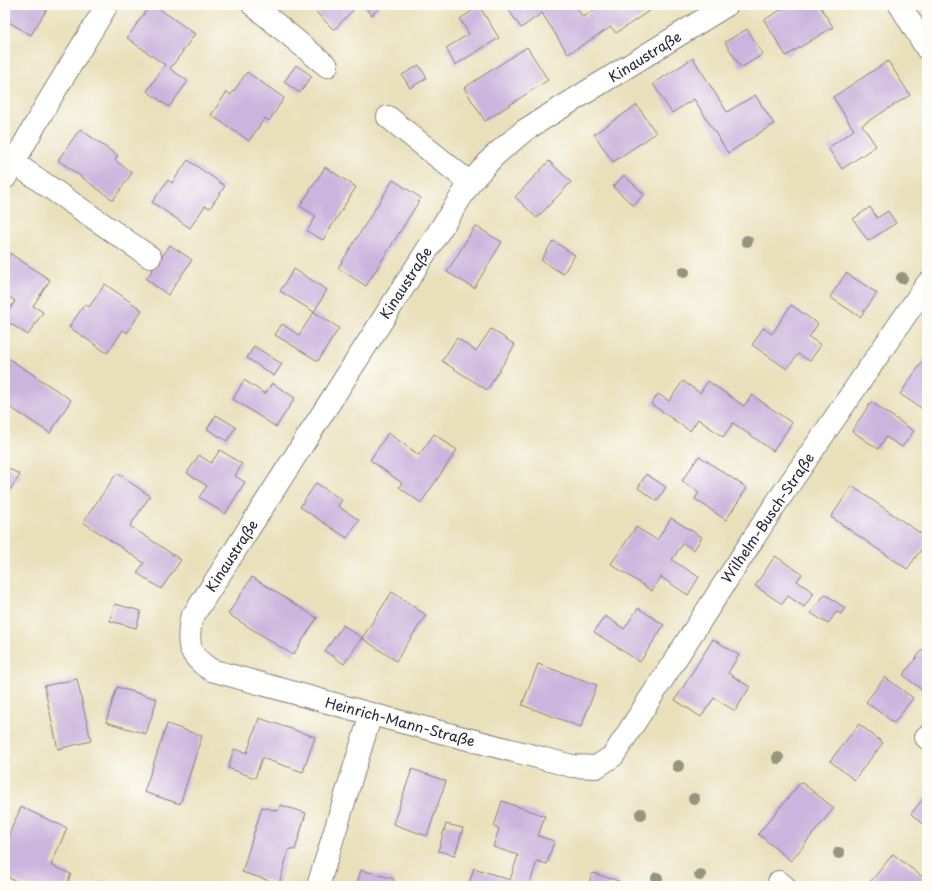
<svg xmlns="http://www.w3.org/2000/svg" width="932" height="891" font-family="'Playpen Sans',sans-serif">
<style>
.building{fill:#cbb4dd}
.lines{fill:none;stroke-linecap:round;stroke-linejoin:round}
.minor-casing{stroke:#86817b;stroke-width:24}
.minor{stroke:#fff;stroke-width:22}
.tree{fill:#95947e}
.labels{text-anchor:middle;stroke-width:3;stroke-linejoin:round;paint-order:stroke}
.street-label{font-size:14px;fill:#22223b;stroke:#fdfcf7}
</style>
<rect width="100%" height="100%" fill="#fdfcf7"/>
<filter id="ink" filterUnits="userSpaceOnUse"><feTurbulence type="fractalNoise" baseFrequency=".025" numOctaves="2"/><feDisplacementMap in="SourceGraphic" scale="8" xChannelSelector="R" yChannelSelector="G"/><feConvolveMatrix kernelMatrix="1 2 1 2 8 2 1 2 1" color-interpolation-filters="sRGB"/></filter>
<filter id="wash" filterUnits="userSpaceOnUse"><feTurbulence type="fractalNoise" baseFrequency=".012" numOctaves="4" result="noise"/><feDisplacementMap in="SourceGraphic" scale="16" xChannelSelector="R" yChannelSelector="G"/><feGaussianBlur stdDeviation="0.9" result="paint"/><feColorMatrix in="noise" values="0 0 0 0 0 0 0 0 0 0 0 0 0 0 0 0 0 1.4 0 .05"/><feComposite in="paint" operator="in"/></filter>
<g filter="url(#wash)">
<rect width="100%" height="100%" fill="#e9e0bb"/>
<g id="blocks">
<g class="building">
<polygon points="5,5 41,5 47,9 31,35 5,20"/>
<polygon points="150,5 154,5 195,34 170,69 188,81 169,107 147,91 165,65 127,38"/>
<polygon points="309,5 358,5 334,30"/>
<polygon points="363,5 382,5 372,15"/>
<polygon points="505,5 575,5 583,17 601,5 658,5 616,33 611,27 568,54 542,13 521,28"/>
<polygon points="789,5 819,5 833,27 786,56 764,20"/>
<polygon points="479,6 499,38 455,65 446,48 469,34 460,19"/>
<polygon points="747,29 763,54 741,68 725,42"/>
<polygon points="527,47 548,80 485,121 464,88"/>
<polygon points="693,58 727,112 755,95 774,124 728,153 694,99 672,113 653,84"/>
<polygon points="888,61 910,95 862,125 876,146 842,169 828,148 854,130 833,97"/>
<polygon points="296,65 312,76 300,93 284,82"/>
<polygon points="419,65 427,78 410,88 402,75"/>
<polygon points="247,72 284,98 269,121 265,118 249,141 211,115 227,92 231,95"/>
<polygon points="637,105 656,133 613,162 594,134"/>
<polygon points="80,129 118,156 115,160 132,173 113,200 58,160"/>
<polygon points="188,160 225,186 210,208 205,206 190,228 152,202 168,180 172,183"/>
<polygon points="549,161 571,182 537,218 515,197"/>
<polygon points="325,167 356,187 323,240 307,231 316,216 300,206"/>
<polygon points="624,175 644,194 634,206 613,187"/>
<polygon points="393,180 421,198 366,286 338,268"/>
<polygon points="870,207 877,218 888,211 896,223 868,241 853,219"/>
<polygon points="475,226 502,242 474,288 447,272"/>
<polygon points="553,241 575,255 563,274 541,260"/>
<polygon points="170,245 192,260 168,295 146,279"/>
<polygon points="5,250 50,280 33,306 43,312 28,335 5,320 5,317 15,301 5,294"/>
<polygon points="294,269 327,290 314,312 280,291"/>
<polygon points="846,273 877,293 860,317 830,297"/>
<polygon points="105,284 142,310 127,333 123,330 107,353 69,327 85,304 89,307"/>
<polygon points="791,305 818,324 809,337 821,345 810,361 798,354 787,369 752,345 763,328 772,334"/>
<polygon points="314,312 339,328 318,361 275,335 282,324 299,335"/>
<polygon points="491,329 515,345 487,390 442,361 457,338 476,351"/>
<polygon points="254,346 282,364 274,376 247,358"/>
<polygon points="927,355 927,412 900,394"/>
<polygon points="5,356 71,400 50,433 5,404"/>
<polygon points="244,380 265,394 272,383 295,398 276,427 233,399"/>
<polygon points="683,381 700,393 708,381 744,406 752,395 792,423 773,451 733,423 723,437 698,419 690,431 651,404 658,394 669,401"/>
<polygon points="871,402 914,431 902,447 886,437 878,449 852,431"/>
<polygon points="216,415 236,427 227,441 207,429"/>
<polygon points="388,433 419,455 434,434 457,450 421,503 399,487 402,483 370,460"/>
<polygon points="220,450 242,464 235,476 245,482 225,514 199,497 207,486 187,473 199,455 211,463"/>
<polygon points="699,456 747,488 726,520 695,499 699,492 682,481"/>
<polygon points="5,466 20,475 5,497"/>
<polygon points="117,473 150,496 130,526 181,560 161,589 137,573 144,563 83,522"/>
<polygon points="646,474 666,487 657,501 638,488"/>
<polygon points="316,483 342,500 338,506 359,520 347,538 300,507"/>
<polygon points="852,486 927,538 927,542 907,569 831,517"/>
<polygon points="671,518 702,537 694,550 683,543 672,560 699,577 688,595 661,577 652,591 611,564 636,527 657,540"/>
<polygon points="775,556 802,574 797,581 814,593 804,607 788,596 782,604 755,586"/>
<polygon points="252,577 317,618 293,655 228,614"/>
<polygon points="392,592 426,615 396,661 362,638"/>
<polygon points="825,594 845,608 841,614 836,612 828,624 811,613"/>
<polygon points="115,604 141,611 136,628 110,621"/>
<polygon points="638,608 664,625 640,662 594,632 605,616 624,629"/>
<polygon points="343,625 362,638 344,664 325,651"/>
<polygon points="713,639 739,655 728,673 750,687 735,711 714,698 701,717 675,700"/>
<polygon points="922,650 927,654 927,694 903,675"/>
<polygon points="538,664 597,685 581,727 522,705"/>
<polygon points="885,677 913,698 894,723 866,702"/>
<polygon points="77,679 91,741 58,749 44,686"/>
<polygon points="117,687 157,699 146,734 106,722"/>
<polygon points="259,718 315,737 303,772 262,758 255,778 228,768 234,749 247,753"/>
<polygon points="167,724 202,736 180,804 144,792"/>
<polygon points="859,724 883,743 854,780 830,761"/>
<polygon points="412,769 446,781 427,836 393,824"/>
<polygon points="801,782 834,808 791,861 758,834"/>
<polygon points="927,794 927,827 911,814"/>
<polygon points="502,801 545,816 538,836 554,841 547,864 537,861 529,886 468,886 474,868 510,880 518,855 493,847 499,829 494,827"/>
<polygon points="280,805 306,813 295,850 289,849 279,884 242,872 262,807 278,811"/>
<polygon points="21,807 67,828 51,865 71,874 66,886 28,886 5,876 5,843"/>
<polygon points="446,824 463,828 455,855 438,851"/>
<polygon points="893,854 925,879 920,886 867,886"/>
<polygon points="361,870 394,879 392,886 356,886"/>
<polygon points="592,873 619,881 617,886 588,886"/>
<polygon points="100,881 117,886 98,886"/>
</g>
</g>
</g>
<g filter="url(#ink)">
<use href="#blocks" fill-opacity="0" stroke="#86817b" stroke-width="1"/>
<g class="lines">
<g class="minor-casing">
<g id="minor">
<polyline points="253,5 327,66"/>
<path d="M727,5L525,130L494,156L470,183L191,619C187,645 188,655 211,670L371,714L572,766L596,767L613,756L775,505L927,284"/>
<polyline points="900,5 927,49"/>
<polyline points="388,117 470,183"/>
<polyline points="13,162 150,257"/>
<polyline points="5,178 48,102 107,5"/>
<polyline points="926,737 927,738"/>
<polyline points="779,882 784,886"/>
<polyline points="318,886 371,714"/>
</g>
</g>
<use href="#minor" class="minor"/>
</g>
<g class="tree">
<circle cx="747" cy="241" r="6"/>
<circle cx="684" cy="272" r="6"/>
<circle cx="902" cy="278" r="6"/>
<circle cx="778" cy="758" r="6"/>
<circle cx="678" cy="766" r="6"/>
<circle cx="694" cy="799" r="6"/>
<circle cx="641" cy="814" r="6"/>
<circle cx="839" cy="853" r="6"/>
<circle cx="700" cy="875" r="6"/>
<circle cx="657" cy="878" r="6"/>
</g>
</g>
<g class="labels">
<g class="street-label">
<text transform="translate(645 57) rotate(-32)" y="5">Kinaustraße</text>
<text transform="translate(406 283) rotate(-57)" y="5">Kinaustraße</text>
<text transform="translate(768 518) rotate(-56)" y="5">Wilhelm-Busch-Straße</text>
<text transform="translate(232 556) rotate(-57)" y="5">Kinaustraße</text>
<text transform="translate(400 722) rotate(15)" y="5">Heinrich-Mann-Straße</text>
</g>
</g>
<rect width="932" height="891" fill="none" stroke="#fdfcf7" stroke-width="20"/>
</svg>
